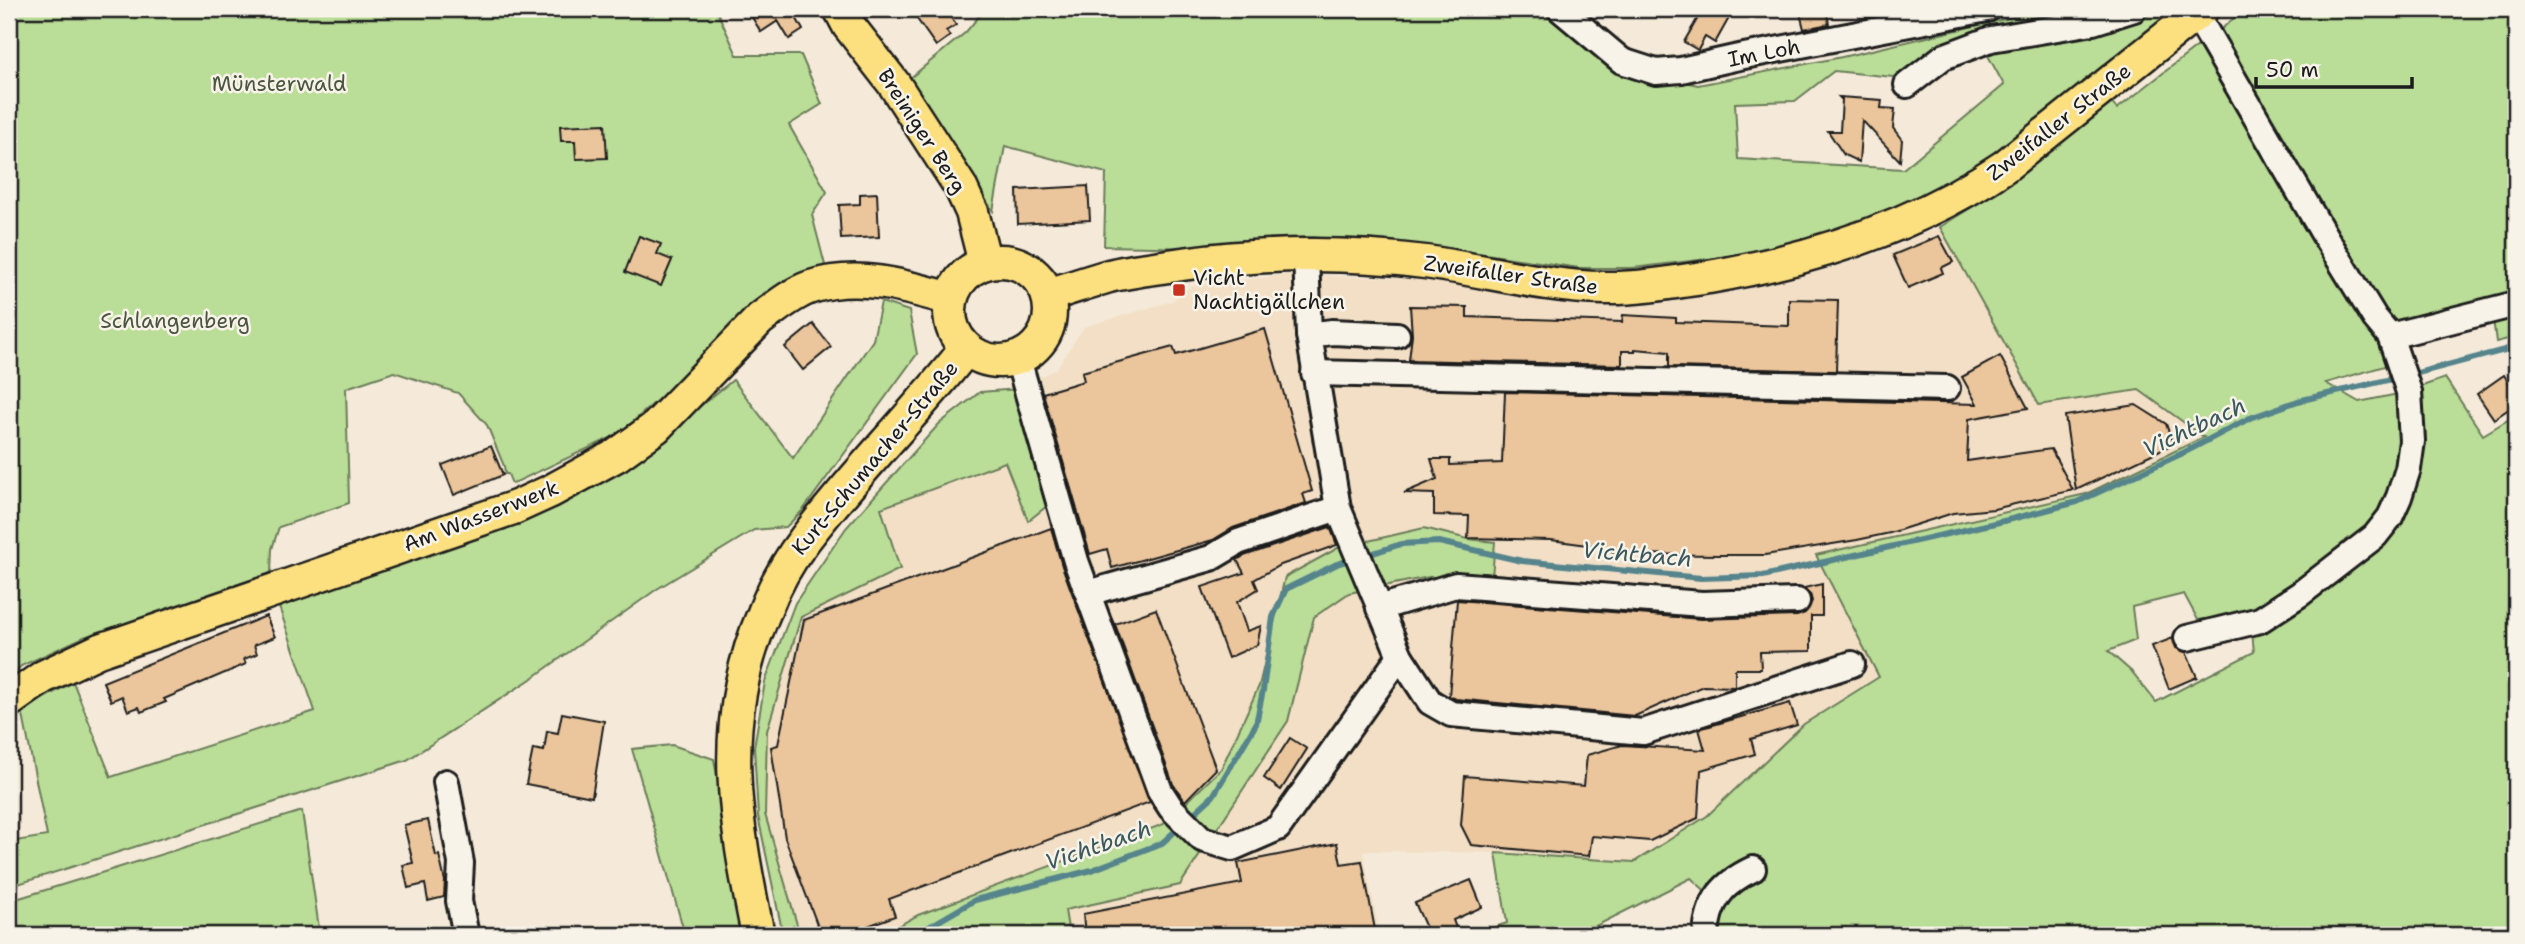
<svg xmlns="http://www.w3.org/2000/svg" width="2525" height="944" font-family="'Shantell Sans',sans-serif">
<style>
.built{fill:#f2dfc6}
.green{fill:#badd97;stroke:#6b7c5a;stroke-width:2;fill-rule:evenodd}
.lines{fill:none;stroke-linecap:round;stroke-linejoin:round}
.stream{stroke:#54848c;stroke-width:6}
.building{fill:#ebc59b;stroke:#1c1c1c;stroke-width:2}
.minor-casing{stroke:#1c1c1c;stroke-width:30}
.major-casing{stroke:#1c1c1c;stroke-width:37}
.minor{stroke:#f7f3e8;stroke-width:24}
.major{stroke:#fce080;stroke-width:32}
.poi-dot{fill:#c8321e;stroke:#f7f3e8;stroke-width:2.5}
.labels{text-anchor:middle;stroke-width:5;stroke-linejoin:round;paint-order:stroke}
.street-label{font-size:21px;fill:#1c1c1c;stroke:#f7f3e8}
.park-label{font-size:21px;fill:#4b5641;stroke:#f7f3e8}
.poi-label{font-size:21px;fill:#1c1c1c;stroke:#f7f3e8;text-anchor:start}
.water-label{font-size:23px;font-style:italic;fill:#3d595d;stroke:#f7f3e8}
</style>
<rect width="100%" height="100%" fill="#f5ead9"/>
<filter id="ink" filterUnits="userSpaceOnUse"><feTurbulence type="fractalNoise" baseFrequency=".0143" numOctaves="2"/><feDisplacementMap in="SourceGraphic" scale="14" xChannelSelector="R" yChannelSelector="G"/><feConvolveMatrix kernelMatrix="1 2 1 2 8 2 1 2 1" color-interpolation-filters="sRGB"/></filter>
<g filter="url(#ink)">
<polygon class="built" points="1940,227 2039,405 2139,390 2205,437 2086,494 1817,555 1879,677 1804,724 1707,816 1633,863 1496,853 1363,851 1380,935 1069,935 1065,910 1180,885 1288,721 1314,617 1349,593 1429,577 1492,577 1494,542 1468,539 1285,577 1259,686 1221,769 1164,825 918,915 882,935 800,935 765,814 767,731 801,617 899,569 880,508 1006,462 1027,520 1018,389 1056,369 1084,327 1172,301 1191,286 1290,274 1425,279 1578,300 1635,303 1689,298 1740,291 1839,266 1889,249"/>
<g class="green">
<polygon points="9,9 716,9 737,55 801,55 822,104 789,125 827,192 812,215 825,265 764,293 698,364 619,434 512,484 508,474 505,474 504,466 487,425 458,393 394,372 346,388 349,503 279,527 272,549 271,573 84,637 21,666 9,678"/>
<path d="M985,9H1548L1619,68L1698,85L1842,57L2047,9H2174L2175,11L2075,98L1967,174L1874,219L1829,233L1732,256L1633,268H1579L1431,246L1306,237L1202,248L1104,246L1106,173L1005,146L993,211L909,79L966,32ZM1979,39L2004,85L1903,169L1738,159L1735,103L1795,101L1834,71L1893,77L1934,51Z"/>
<polygon points="2244,9 2516,9 2516,297 2402,327 2381,319 2217,33"/>
<path d="M2203,42L2395,363L2326,383L2359,402L2403,393L2445,378L2483,435L2516,415V935H1716L1723,907L1691,878L1578,935H1471L1507,923L1496,853L1634,862L1707,816L1804,724L1879,677L1816,555L2086,494L2204,437L2139,390L2039,405L1940,227L1980,202L2107,98L2117,109ZM2184,594L2198,620L2250,613L2254,652L2156,702L2133,673L2108,651L2136,640L2132,607Z"/>
<polygon points="881,302 909,311 917,354 803,510 786,527 754,530 657,589 534,677 407,760 9,887 9,842 47,836 22,710 73,682 111,777 315,711 278,604 630,462 733,380 793,458 873,340"/>
<polygon points="2516,312 2516,337 2496,342 2493,319"/>
<polygon points="1018,389 1038,452 1047,506 1028,521 1005,462 881,508 900,569 801,617 767,731 765,814 800,935 783,935 758,816 754,747 765,682 795,603 846,528 939,424 980,392"/>
<polygon points="1424,528 1468,539 1495,542 1492,577 1429,577 1349,593 1314,617 1288,721 1180,885 1065,910 1069,935 882,935 918,915 1164,824 1221,769 1259,686 1285,577 1338,548"/>
<polygon points="672,745 714,759 745,935 685,935 632,749"/>
<polygon points="302,811 320,935 9,935 9,902 13,900"/>
</g>
<g class="lines">
<g class="stream">
<polyline points="2410,375 2516,347"/>
<polyline points="1364,556 1401,544 1439,542 1522,561 1701,578 1763,576 2008,520 2077,502 2183,453 2250,418 2298,401 2400,377"/>
<polyline points="1189,818 1213,796 1256,724 1263,690 1273,617 1286,589 1337,564 1353,559"/>
<polyline points="915,935 975,900 1092,870 1162,843 1182,825"/>
</g>
</g>
<g class="building">
<polygon points="747,9 798,9 793,12 803,30 789,39 778,21 761,32"/>
<polygon points="910,9 945,9 956,25 946,31 950,36 936,46"/>
<polygon points="1703,9 1734,9 1715,43 1705,37 1698,50 1684,42"/>
<polygon points="1799,9 1826,9 1829,24 1804,29"/>
<polygon points="1839,97 1882,100 1881,108 1895,109 1893,128 1902,140 1900,161 1862,120 1859,162 1844,155 1828,131 1840,131 1842,100"/>
<polygon points="605,124 607,158 576,159 575,141 561,141 560,126"/>
<polygon points="1088,186 1090,220 1018,224 1017,190"/>
<polygon points="877,193 879,237 841,239 839,205 860,204 860,194"/>
<polygon points="639,236 661,244 657,254 672,260 661,286 625,272"/>
<polygon points="1939,236 1953,262 1941,268 1943,273 1908,288 1893,255"/>
<polygon points="1789,299 1838,300 1836,371 1669,367 1669,352 1635,349 1635,351 1622,351 1622,365 1409,360 1412,335 1410,306 1467,307 1467,317 1622,322 1623,315 1676,318 1676,322 1789,326"/>
<polygon points="813,324 831,347 803,370 785,347"/>
<polygon points="1265,329 1312,491 1303,494 1306,503 1233,528 1213,540 1112,568 1107,549 1090,554 1043,393 1084,381 1082,372 1173,347 1176,355"/>
<polygon points="2000,356 2028,408 1969,419 1967,461 2051,449 2073,490 1994,509 1953,513 1890,533 1857,540 1765,555 1719,555 1621,554 1595,546 1551,540 1468,538 1469,516 1434,515 1434,494 1404,493 1437,479 1431,459 1450,459 1450,465 1502,463 1505,392 1977,404 1962,377"/>
<polygon points="2504,375 2516,395 2516,404 2494,419 2477,394"/>
<polygon points="2136,405 2166,424 2173,444 2076,490 2065,416"/>
<polygon points="491,446 503,475 454,495 442,465"/>
<polygon points="1330,527 1337,545 1278,566 1254,580 1258,589 1237,602 1247,631 1261,626 1257,645 1228,658 1202,587 1244,573 1237,560 1244,556"/>
<polygon points="1051,528 1062,566 1150,802 889,899 895,916 843,935 821,935 785,838 771,747 778,745 804,620"/>
<polygon points="1822,584 1822,616 1811,616 1811,651 1760,652 1761,669 1735,669 1735,687 1703,686 1635,716 1456,699 1449,696 1457,600 1701,619 1797,616 1805,613 1812,601 1810,594 1804,588"/>
<polygon points="1156,609 1216,769 1185,801 1173,784 1115,624"/>
<polygon points="266,616 275,637 254,645 257,654 244,659 246,664 164,699 166,702 141,712 139,707 128,711 122,696 111,701 103,682"/>
<polygon points="2173,638 2176,648 2186,652 2197,677 2169,689 2152,646"/>
<polygon points="1790,703 1797,725 1751,739 1755,754 1701,770 1698,818 1650,841 1592,836 1589,856 1471,845 1461,825 1465,776 1584,786 1587,755 1622,745 1705,750 1699,729"/>
<polygon points="562,713 604,721 592,797 526,784 533,749 544,751 547,731 558,733"/>
<polygon points="1290,738 1307,749 1281,790 1264,778"/>
<polygon points="428,820 436,856 439,855 445,881 444,897 428,901 425,884 408,888 403,865 413,863 404,825"/>
<polygon points="1337,843 1341,864 1362,861 1376,935 1085,935 1083,914 1242,883 1238,863"/>
<polygon points="1471,880 1482,907 1453,920 1456,928 1453,929 1456,935 1433,935 1430,929 1427,930 1415,903"/>
</g>
<g class="lines">
<g class="minor-casing">
<g id="minor">
<polyline points="1560,9 1622,61 1656,72 1681,70 1739,57 1987,9"/>
<polyline points="1907,85 1943,57 1991,39 2093,22 2134,9"/>
<polyline points="1306,255 1309,335 1338,508 1400,656 1430,702 1451,714 1643,732 1852,664"/>
<polyline points="1309,335 1332,332 1397,335"/>
<polyline points="2390,336 2516,304"/>
<polyline points="1018,359 1076,561 1160,791 1171,808 1202,839 1232,848 1278,828 1400,656"/>
<polyline points="1314,373 1947,388"/>
<polyline points="1088,593 1211,558 1238,542 1338,508"/>
<polyline points="1379,608 1456,585 1702,604 1797,601"/>
<polyline points="2187,638 2260,620 2300,594 2375,536 2390,517 2399,497 2408,469 2412,441 2409,392 2390,336 2375,318 2326,238 2196,14"/>
<polyline points="446,782 461,863 459,901 466,935"/>
<path d="M1706,935C1708,901 1723,883 1753,869"/>
</g>
</g>
<g class="major-casing">
<g id="major">
<polyline points="840,9 849,26 894,84 960,186 972,212 985,263"/>
<circle cx="1000" cy="311" r="50"/>
<path d="M1048,295C1068,289 1088,282 1109,276C1133,270 1158,268 1182,264C1263,253 1345,252 1425,262C1485,270 1544,287 1604,288C1639,289 1675,282 1709,277C1814,259 1917,226 2005,166L2202,9"/>
<path d="M9,701L43,677L98,651L516,507L551,491L617,455L656,427L760,319C775,308 793,293 811,287C858,272 905,286 951,299"/>
<path d="M758,935C735,821 716,724 764,613C774,587 788,561 805,539C855,473 915,414 966,349"/>
</g>
</g>
<use href="#minor" class="minor"/>
<use href="#major" class="major"/>
</g>
</g>
<rect class="poi-dot" x="1172" y="283" width="14" height="14" rx="3.5"/>
<g class="labels">
<g class="street-label">
<text transform="translate(1764 53) rotate(-11)" y="7">Im Loh</text>
<text transform="translate(2059 122) rotate(-38)" y="7">Zweifaller Straße</text>
<text transform="translate(922 131) rotate(57)" y="7">Breiniger Berg</text>
<text transform="translate(1511 275) rotate(8)" y="7">Zweifaller Straße</text>
<text transform="translate(875 458) rotate(-50)" y="7">Kurt-Schumacher-Straße</text>
<text transform="translate(481 516) rotate(-21)" y="7">Am Wasserwerk</text>
</g>
<g class="park-label">
<text x="279" y="91">Münsterwald</text>
<text x="175" y="328">Schlangenberg</text>
</g>
<g class="poi-label">
<text x="1193" y="285">Vicht<tspan x="1193" dy="24">Nachtigällchen</tspan></text>
</g>
<g class="water-label">
<text transform="translate(2194 427) rotate(-25)" y="8">Vichtbach</text>
<text transform="translate(1637 554) rotate(5)" y="8">Vichtbach</text>
<text transform="translate(1098 845) rotate(-19)" y="8">Vichtbach</text>
</g>
</g>
<rect width="2525" height="944" fill="none" stroke="#f7f3e8" stroke-width="35"/>
<rect x="18" y="18" width="2490" height="909" fill="none" stroke="#1c1c1c" stroke-width="2.5" filter="url(#ink)"/>
<path d="M2256 77v10h156v-10" fill="none" stroke="#1c1c1c" stroke-width="3.5"/>
<text x="2266" y="77" font-size="21" fill="#1c1c1c" stroke="#f7f3e8" stroke-width="5" paint-order="stroke">50 m</text>
</svg>
